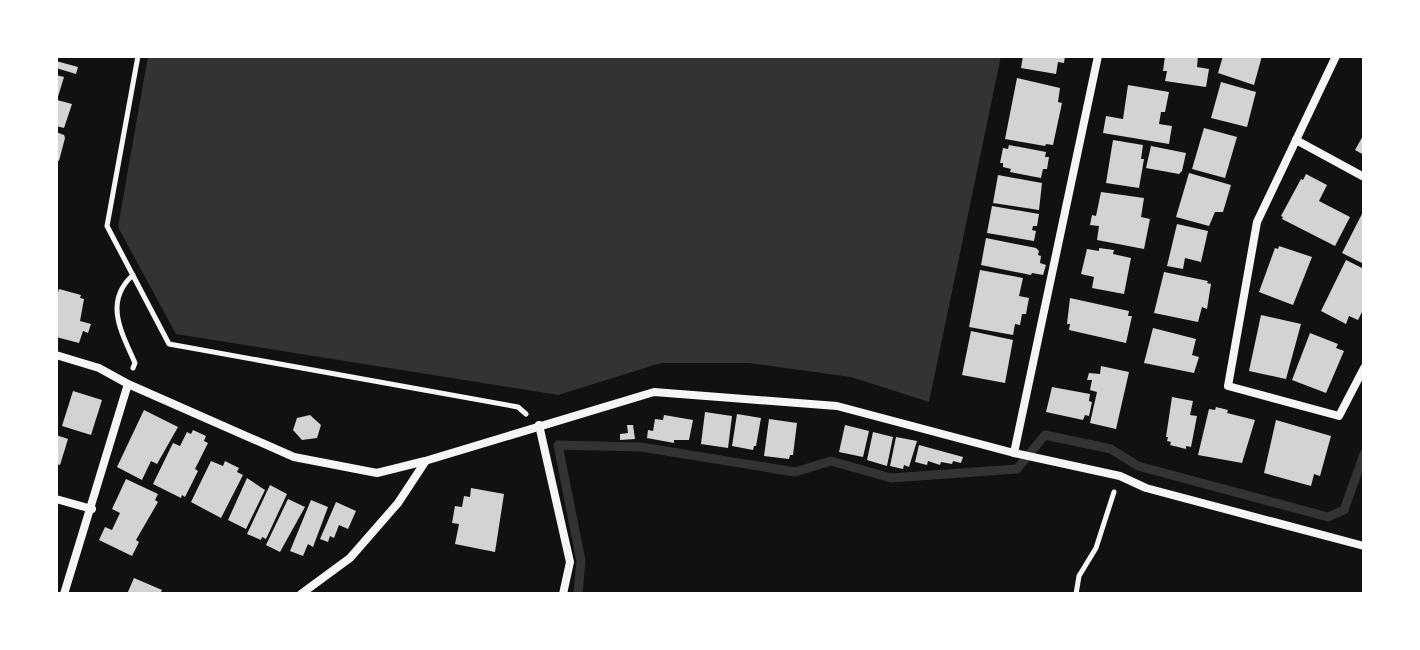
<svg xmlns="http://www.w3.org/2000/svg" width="1420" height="650" font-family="'Fira Sans Condensed',sans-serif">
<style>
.water{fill:#333}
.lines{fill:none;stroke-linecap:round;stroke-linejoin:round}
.stream{stroke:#333;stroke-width:9}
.building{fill:#d3d3d3}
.path{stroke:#f5f5f5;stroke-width:5}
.minor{stroke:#f5f5f5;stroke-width:8}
</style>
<rect width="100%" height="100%" fill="#111"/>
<polygon class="water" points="148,56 1001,56 929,402 851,377 749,363 661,363 558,395 176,334 118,227"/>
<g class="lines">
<polyline class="stream" points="578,594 581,561 558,445 641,447 795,472 831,461 891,478 1017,469 1045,435 1111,449 1138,466 1328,517 1344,510 1364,454"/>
</g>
<g class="building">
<polygon points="1023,56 1065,56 1064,63 1058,62 1056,74 1021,68"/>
<polygon points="1165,56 1198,56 1197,67 1209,69 1206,87 1165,81 1167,71 1163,71"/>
<polygon points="1223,56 1262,56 1254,85 1218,73"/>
<polygon points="56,61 78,67 76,74 56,68"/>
<polygon points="56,75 64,77 57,100 72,104 64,128 56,126"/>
<polygon points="1017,78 1060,88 1058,102 1062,103 1053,145 1046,144 1045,146 1005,139"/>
<polygon points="1221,82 1256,92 1247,127 1211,118"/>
<polygon points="1128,85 1169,92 1165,112 1161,112 1159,124 1172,126 1169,144 1103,133 1106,116 1123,119"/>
<polygon points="1204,128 1237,137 1225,178 1192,169"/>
<polygon points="56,132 64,135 65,138 59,161 56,160"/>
<polygon points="1364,134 1364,155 1355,150"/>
<polygon points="1113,140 1143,145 1141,159 1144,159 1139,188 1106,183"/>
<polygon points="1009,145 1046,152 1045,157 1049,157 1047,169 1043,169 1041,178 1010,172 1011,169 1003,167 1003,163 1000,163 1003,148 1008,149"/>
<polygon points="1151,146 1186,153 1182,171 1179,174 1146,168"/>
<polygon points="1189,173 1231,185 1223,212 1215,212 1209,226 1176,217"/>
<polygon points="1306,174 1327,185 1319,201 1350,217 1335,246 1282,219 1283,217 1281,216 1301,179 1303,180"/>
<polygon points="998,175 1042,183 1039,210 993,203"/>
<polygon points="1101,192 1144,198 1141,217 1150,219 1144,249 1097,240 1099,226 1090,225 1092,215 1096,216"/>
<polygon points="992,206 1039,214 1037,226 1033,226 1032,230 1036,231 1034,241 987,233"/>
<polygon points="1364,210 1364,264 1342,253"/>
<polygon points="1177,224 1208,231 1201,262 1185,258 1183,269 1167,266"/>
<polygon points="986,238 1036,248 1039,251 1038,255 1041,256 1040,263 1046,265 1043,275 1032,273 1031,275 981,265"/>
<polygon points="1279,246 1312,257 1293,305 1259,292 1275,248 1278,249"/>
<polygon points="1099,248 1114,250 1113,254 1131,258 1124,294 1092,288 1094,277 1081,274 1087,249 1099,251"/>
<polygon points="1346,260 1364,269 1364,308 1358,320 1349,316 1346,324 1321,311"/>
<polygon points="980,270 1023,278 1019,296 1029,298 1026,314 1022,314 1020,325 1015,324 1013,335 969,327"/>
<polygon points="1164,272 1208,281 1207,283 1211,284 1207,309 1202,307 1198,322 1154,313"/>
<polygon points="59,289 81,295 80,298 84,299 80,321 91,324 88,333 83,331 79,343 56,337 56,300"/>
<polygon points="1070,298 1129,311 1128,316 1132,316 1126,343 1069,330 1070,324 1067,324"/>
<polygon points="1261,315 1301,324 1286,379 1249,371"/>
<polygon points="1153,328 1196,339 1192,355 1199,357 1194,373 1144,363"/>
<polygon points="971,331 1013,340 1005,383 962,375"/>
<polygon points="1310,333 1338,344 1336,348 1344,351 1326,393 1292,380"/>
<polygon points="1101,366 1129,372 1116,429 1090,423 1097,392 1090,390 1092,380 1087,380 1089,373 1100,374"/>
<polygon points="1052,387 1090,394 1089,401 1092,402 1089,416 1085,415 1083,420 1046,412"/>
<polygon points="73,391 102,400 91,435 62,426"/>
<polygon points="1172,397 1193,401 1190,415 1197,416 1191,447 1186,446 1186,449 1170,445 1171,442 1167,441 1168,437 1166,437"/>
<polygon points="1216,407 1228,410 1227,413 1255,420 1242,463 1198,455 1209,409 1215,410"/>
<polygon points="144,410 178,427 157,464 151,461 142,480 117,467"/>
<polygon points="705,412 732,416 728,448 701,444"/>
<polygon points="737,414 761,418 756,446 754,446 753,450 732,446"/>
<polygon points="310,415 321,425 317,438 302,440 293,430 297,418"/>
<polygon points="664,415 693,420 689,440 674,440 674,443 647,438 648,430 653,431 655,419 663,420"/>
<polygon points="769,419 797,423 793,455 790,455 789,459 764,456"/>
<polygon points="1276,420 1331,436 1320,476 1314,474 1311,486 1264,473"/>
<polygon points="627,425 633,425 635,439 620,440 620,434 628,433"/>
<polygon points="845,425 869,431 863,457 839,452"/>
<polygon points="193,430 206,436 204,441 208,443 195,469 198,471 185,497 182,495 181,498 153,484 173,443 180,446 187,432 191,434"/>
<polygon points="873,432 893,437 887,466 867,460"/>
<polygon points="56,435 68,439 60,465 56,464"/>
<polygon points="896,437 917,441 909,467 904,465 903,469 890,466"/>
<polygon points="919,445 963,457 961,463 953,461 952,464 941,462 940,465 928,461 927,465 915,462"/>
<polygon points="211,461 223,466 225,461 239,468 237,472 243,475 221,518 191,502"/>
<polygon points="247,478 265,490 246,529 228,520"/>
<polygon points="126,479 158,494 155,500 158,502 136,540 139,542 132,556 99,540 105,527 112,530 120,513 112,509"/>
<polygon points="270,485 287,494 266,539 262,537 261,540 247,534"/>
<polygon points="471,488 504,494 495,552 455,544 459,524 452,523 455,506 462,507 464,496 470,497"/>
<polygon points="288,499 305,507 280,552 266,545"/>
<polygon points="311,500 328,507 313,547 308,544 303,556 290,551"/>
<polygon points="336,502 356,511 348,529 339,525 334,538 330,536 328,542 320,539"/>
<polygon points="134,578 162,590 160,594 127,594"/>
</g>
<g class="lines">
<g class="path">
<polyline points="138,56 107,226 169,344 518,407 526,414"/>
<path d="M133,275C103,302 122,333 135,363L133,368"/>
<polyline points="1076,594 1079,576 1096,548 1114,492"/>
</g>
<g class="minor">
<polyline points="1336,56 1257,222 1228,386 1339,416 1364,368"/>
<polyline points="1296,140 1364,177"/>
<polyline points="56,355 99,368 128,384 294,457 377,473 425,461 654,392 837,406 1014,453 1120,476 1146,488 1364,546"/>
<polyline points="539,425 570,562 563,594"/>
<polyline points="1014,453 1098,56"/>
<polyline points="56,499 92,509"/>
<polyline points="64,594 128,384"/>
<polyline points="301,594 350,558 398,503 425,462"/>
</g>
</g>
<rect width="1420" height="650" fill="none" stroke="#ffffff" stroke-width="116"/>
</svg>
